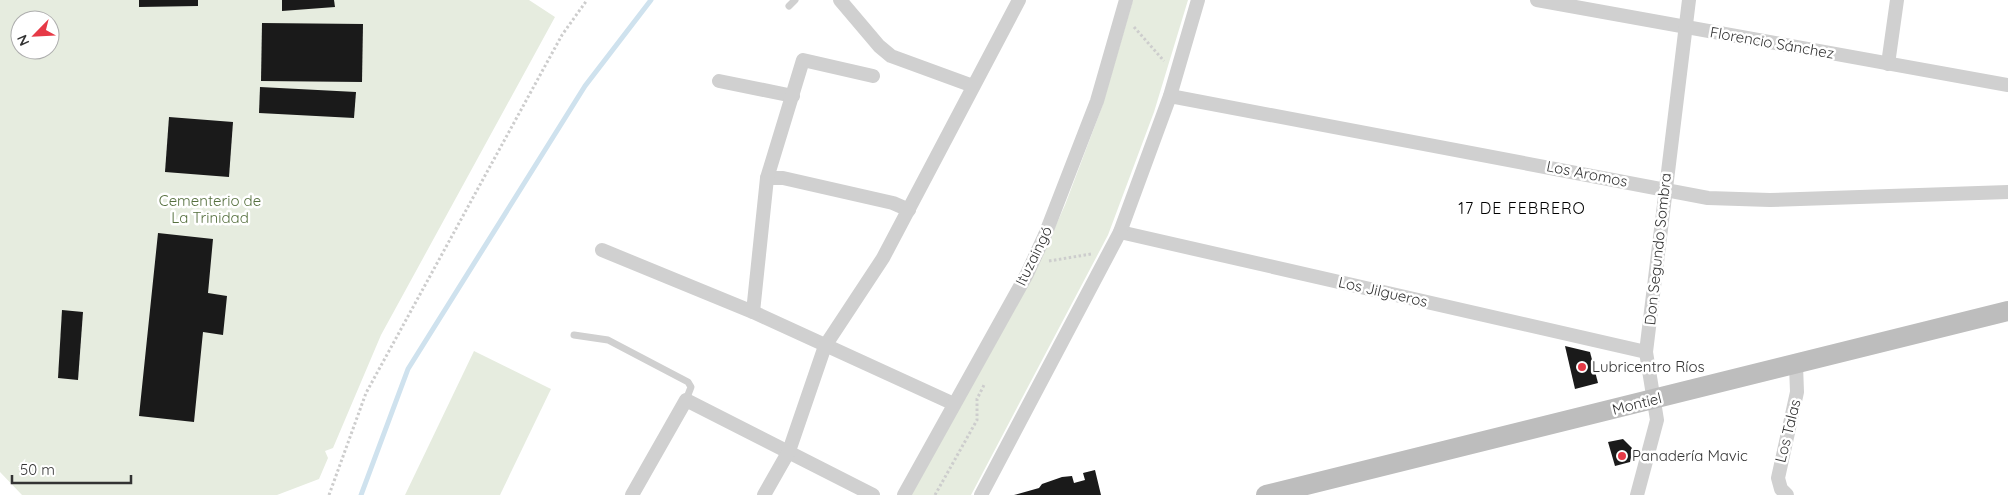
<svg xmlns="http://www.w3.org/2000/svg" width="2008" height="495" font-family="Quicksand,sans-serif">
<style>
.green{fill:#e6ecdf;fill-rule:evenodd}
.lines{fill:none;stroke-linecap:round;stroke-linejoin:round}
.stream{stroke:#cfe2ee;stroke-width:5}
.building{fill:#1a1a1a}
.path{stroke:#cdcdcd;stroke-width:3;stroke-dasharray:2.5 2.5;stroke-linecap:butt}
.lane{stroke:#d0d0d0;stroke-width:7}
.street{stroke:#d0d0d0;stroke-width:14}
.secondary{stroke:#bdbdbd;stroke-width:20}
.poi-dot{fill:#e63946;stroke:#fff;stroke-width:2}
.labels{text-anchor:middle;stroke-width:5;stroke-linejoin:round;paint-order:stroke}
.street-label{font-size:15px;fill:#333;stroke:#fff}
.park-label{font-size:15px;fill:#56703f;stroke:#fff}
.poi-label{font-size:15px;fill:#333;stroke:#fff;text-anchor:start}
.neighbourhood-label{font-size:16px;letter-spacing:1px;fill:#000;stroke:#fff}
</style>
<rect width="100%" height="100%" fill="#fff"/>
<g class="green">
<path d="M0,0H529L555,17L381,335L333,448L325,451L328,458L319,479L277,495H22L0,472ZM20,20H50V50H20Z"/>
<polygon points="1133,0 1188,0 1154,112 1108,235 971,495 911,495 1038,265 1065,205 1102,107"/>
<polygon points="474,351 551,389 500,495 405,495"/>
</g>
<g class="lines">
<polyline class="stream" points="361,495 408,369 585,86 651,0"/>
</g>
<g class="building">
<polygon points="139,0 198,0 198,6 139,7"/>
<polygon points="282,0 334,0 335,7 282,11"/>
<polygon points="262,23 363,24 362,82 261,81"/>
<polygon points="260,87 356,92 354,118 259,113"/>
<polygon points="169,117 233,122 229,177 165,172"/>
<polygon points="158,233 213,239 208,293 227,296 223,335 203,332 194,422 139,416"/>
<polygon points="62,310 83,312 78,380 58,378"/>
<polygon points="1565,346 1590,352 1598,383 1575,389"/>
<polygon points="1623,439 1633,449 1630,462 1615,466 1608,442"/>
<polygon points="1095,470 1101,495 1014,495 1039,488 1042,484 1062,477 1072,476 1074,483 1085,480 1083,473"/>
</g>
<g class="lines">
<g class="path">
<polyline points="1134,27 1164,61"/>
<polyline points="1049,261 1091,254"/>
<polyline points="329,495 366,393 562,35 587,0"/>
<polyline points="935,495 977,420 977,399 985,383"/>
</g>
<g class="lane">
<polyline points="789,6 795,0"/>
<polyline points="574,335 608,340 688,382 691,387 686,400"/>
</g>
<g class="street">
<polyline points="840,0 879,46 891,56 973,86"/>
<polyline points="1537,0 2008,85"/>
<polyline points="1888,64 1897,0"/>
<polyline points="719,81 793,96"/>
<polyline points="1170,96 1708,198 1770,200 2008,192"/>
<polyline points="767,178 783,178 893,203 909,210"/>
<polyline points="1120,232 1646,352"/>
<polyline points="602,250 753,312 954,404"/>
<polyline points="753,312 767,178 803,60 873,76"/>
<polyline points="632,495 686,400 873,495"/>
<polyline points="764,495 789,451 825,346 883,258 1019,0"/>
<polyline points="904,495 1027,274 1045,235 1097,101 1126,0"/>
<polyline points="981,495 1120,232 1170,96 1198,0"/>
<polyline points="1637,495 1657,420 1646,352 1689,0"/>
<polyline points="1787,495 1781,489 1778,478 1797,392 1796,365"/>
</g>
<polyline class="secondary" points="1266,495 2008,311"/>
</g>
<g class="poi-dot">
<circle cx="1582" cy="367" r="5"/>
<circle cx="1622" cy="456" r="5"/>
</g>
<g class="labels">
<g class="street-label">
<text transform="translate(1772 43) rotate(10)" y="5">Florencio Sánchez</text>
<text transform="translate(1587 174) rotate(11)" y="5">Los Aromos</text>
<text transform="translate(1658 249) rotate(-84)" y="5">Don Segundo Sombra</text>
<text transform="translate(1034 256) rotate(-64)" y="5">Ituzaingó</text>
<text transform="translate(1383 292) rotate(13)" y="5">Los Jilgueros</text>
<text transform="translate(1637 404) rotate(-14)" y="5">Montiel</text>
<text transform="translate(1788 431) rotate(-76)" y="5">Los Talas</text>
</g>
<g class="park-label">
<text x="210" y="206">Cementerio de<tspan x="210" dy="17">La Trinidad</tspan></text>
</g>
<g class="poi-label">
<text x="1592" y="372">Lubricentro Ríos</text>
<text x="1632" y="461">Panadería Mavic</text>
</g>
<g class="neighbourhood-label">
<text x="1522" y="214">17 DE FEBRERO</text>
</g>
</g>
<g transform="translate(35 35) rotate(246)"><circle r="24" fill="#ffffff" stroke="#adadad"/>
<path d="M0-4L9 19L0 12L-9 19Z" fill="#e63946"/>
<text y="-8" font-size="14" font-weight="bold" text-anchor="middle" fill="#333333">N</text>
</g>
<path d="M12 475v8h119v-8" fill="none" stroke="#333333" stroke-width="2.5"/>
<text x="20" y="475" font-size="15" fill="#333333" stroke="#ffffff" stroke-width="4" paint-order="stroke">50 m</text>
</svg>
